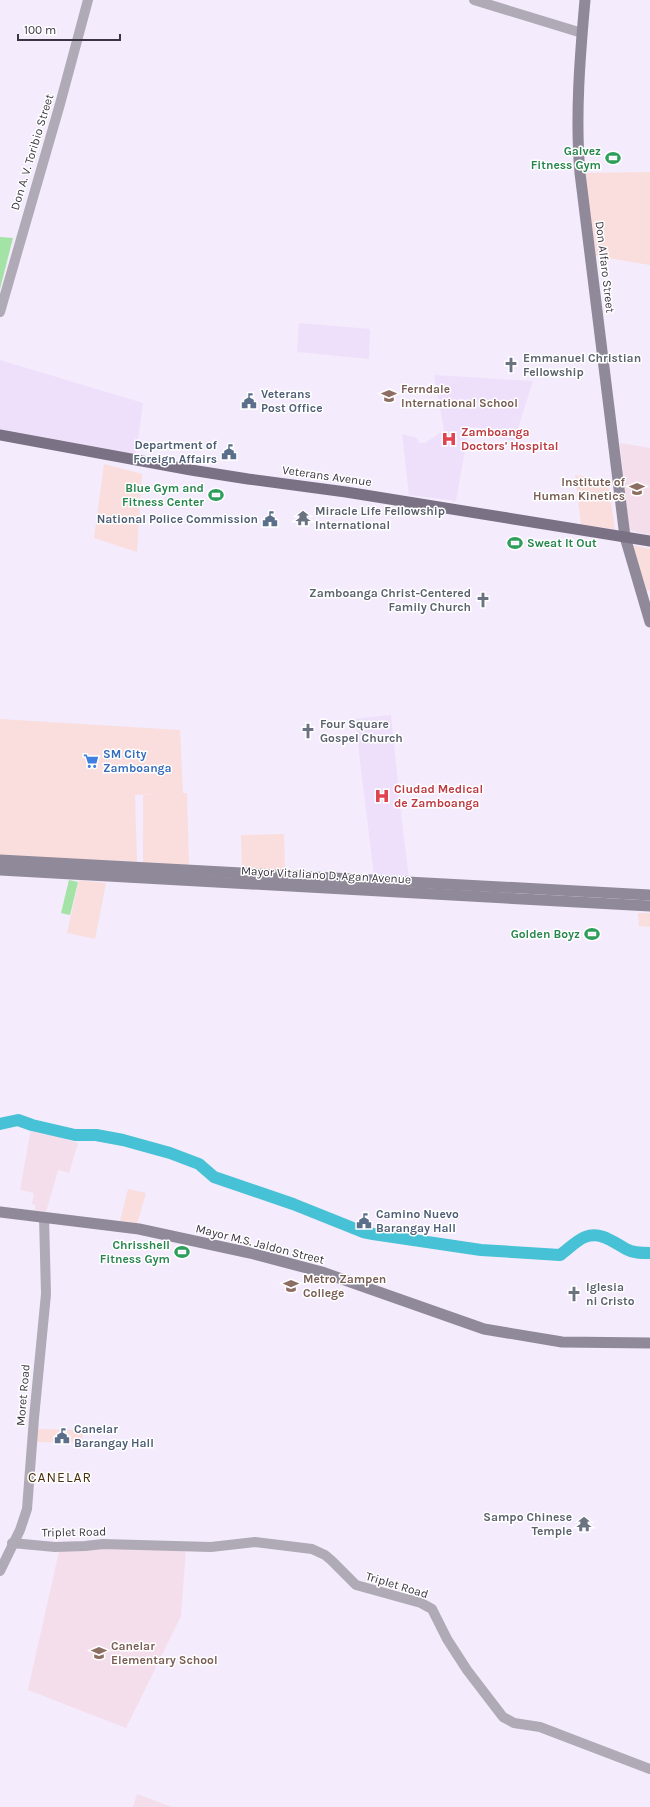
<svg xmlns="http://www.w3.org/2000/svg" width="650" height="1807" font-family="Karla,sans-serif">
<style>
.commercial{fill:#f9dedd}
.built{fill:#eee0fb}
.education{fill:#f4deeb}
.green{fill:#a3e3a5}
.lines{fill:none;stroke-linecap:round;stroke-linejoin:round}
.river{stroke:#47c1d5;stroke-width:12}
.tertiary{stroke:#afaab6;stroke-width:10}
.secondary{stroke:#908999;stroke-width:11}
.primary{stroke:#7a7185;stroke-width:11}
.labels{text-anchor:middle;stroke-width:3;stroke-linejoin:round;paint-order:stroke}
.leisure-label{font-size:12px;font-weight:bold;fill:#27864d;stroke:#fff;text-anchor:end}
.street-label{font-size:12px;fill:#3a3540;stroke:#fff}
.worship-label{font-size:12px;font-weight:bold;fill:#5b616d;stroke:#fff;text-anchor:start}
.education-label{font-size:12px;font-weight:bold;fill:#785e54;stroke:#fff;text-anchor:start}
.service-label{font-size:12px;font-weight:bold;fill:#4e5e75;stroke:#fff;text-anchor:start}
.health-label{font-size:12px;font-weight:bold;fill:#be3a42;stroke:#fff;text-anchor:start}
.shop-label{font-size:12px;font-weight:bold;fill:#366cbe;stroke:#fff;text-anchor:start}
.quarter-label{font-size:14px;letter-spacing:1px;fill:#4b3110;stroke:#fff}
</style>
<rect width="100%" height="100%" fill="#f4ebfc"/>
<g class="commercial">
<polygon points="650,172 650,265 596,256 584,173"/>
<polygon points="104,464 142,474 137,552 94,538"/>
<polygon points="575,475 608,481 615,529 581,525"/>
<polygon points="632,545 650,549 650,590 645,592"/>
<polygon points="0,719 180,730 183,793 187,793 189,866 143,864 143,795 156,794 135,795 137,862 0,855"/>
<polygon points="284,834 285,872 242,868 241,835"/>
<polygon points="79,880 106,883 95,939 67,933"/>
<polygon points="638,913 650,913 650,927 639,926"/>
<polygon points="128,1189 146,1193 137,1224 120,1221"/>
<polygon points="36,1429 83,1430 82,1443 36,1442"/>
</g>
<g class="built">
<polygon points="299,323 370,329 369,359 297,352"/>
<polygon points="0,360 143,403 136,454 0,429"/>
<polygon points="434,375 533,381 514,441 481,435 480,428 469,427 456,501 409,495 402,434 417,438 419,443 425,443 444,430"/>
<polygon points="391,715 403,831 409,878 374,876 355,719"/>
</g>
<g class="education">
<polygon points="620,443 650,448 650,535 629,530"/>
<polygon points="31,1129 78,1143 69,1173 58,1170 46,1212 35,1210 35,1205 32,1204 34,1193 20,1190"/>
<polygon points="89,1549 186,1549 181,1616 126,1728 28,1690 59,1551"/>
<polygon points="137,1794 172,1807 133,1807"/>
</g>
<g class="green">
<polygon points="0,237 13,238 0,289"/>
<polygon points="69,880 78,882 70,915 61,913"/>
</g>
<g class="lines">
<path class="river" d="M0,1124L18,1120L32,1125L75,1135H96L123,1140L170,1153L199,1164L214,1177L293,1204L363,1232L373,1234L481,1250L560,1255C567,1250 577,1240 585,1237C601,1231 613,1242 626,1249C633,1253 641,1253 650,1253"/>
<g class="tertiary">
<polyline points="474,0 582,33"/>
<polyline points="0,312 60,104 88,0"/>
<polyline points="12,1543 55,1547 85,1546 103,1544 211,1547 255,1542 312,1549 325,1555 331,1560 356,1585 421,1603 432,1609 447,1639 467,1670 503,1717 514,1723 540,1727 650,1769"/>
<polyline points="0,1571 20,1530 27,1509 34,1418 46,1294 44,1217"/>
</g>
<g class="secondary">
<path d="M585,0C580,56 575,117 580,173L625,537L650,622"/>
<polyline points="0,860 650,895"/>
<polyline points="0,870 650,906"/>
<polyline points="0,1212 139,1229 250,1253 322,1272 484,1329 562,1342 650,1343"/>
</g>
<polyline class="primary" points="0,435 191,470 248,479 346,492 650,541"/>
</g>
<defs>
<g id="stadium-bare" transform="scale(1.2)"><path d="M0-5a6.5 5 0 1 0 0 10a6.5 5 0 1 0 0-10ZM-3.5-1.8h7v3.6h-7Z" fill="#2e9e5b" stroke="#fff" stroke-width="2.5" paint-order="stroke"/></g>
<g id="church-bare" transform="scale(1.2)"><path d="M-1.2-6h2.4v3.5h3.3v2.4h-3.3V6h-2.4V-.1h-3.3v-2.4h3.3Z" fill="#6b7280" stroke="#fff" stroke-width="2.5" paint-order="stroke"/></g>
<g id="school-bare" transform="scale(1.2)"><path d="M0-5L7-2L0 1L-7-2ZM-4 1L0 2.5L4 1V4Q0 6-4 4Z" fill="#8d6e63" stroke="#fff" stroke-width="2.5" paint-order="stroke"/></g>
<g id="civic-bare" transform="scale(1.2)"><path d="M-.6-6.5H3V-4.5H.6V-3L4-1V1h2V6H-6V1h2V-1L-.6-3ZM-1.2 2.5V6h2.4V2.5Z" fill="#5c6f8a" stroke="#fff" stroke-width="2.5" paint-order="stroke"/></g>
<g id="hospital-bare" transform="scale(1.2)"><path d="M-5-5h3v3.5h4V-5h3V5h-3V1.5h-4V5h-3Z" fill="#e0444e" stroke="#fff" stroke-width="2.5" paint-order="stroke"/></g>
<g id="university-bare" transform="scale(1.2)"><path d="M0-5L7-2L0 1L-7-2ZM-4 1L0 2.5L4 1V4Q0 6-4 4Z" fill="#8d6e63" stroke="#fff" stroke-width="2.5" paint-order="stroke"/></g>
<g id="temple-bare" transform="scale(1.2)"><path d="M0-6L5-2H3V0L6.5 2.5H4V6H1.5V3h-3V6H-4V2.5H-6.5L-3 0V-2H-5Z" fill="#6b7280" stroke="#fff" stroke-width="2.5" paint-order="stroke"/></g>
<g id="supermarket-bare" transform="scale(1.2)"><path d="M-6-5.5h2.5l.6 2H6L4.5 2H-2.5L-4.4-4H-6ZM-1.5 3.2a1.3 1.3 0 1 0 .1 0ZM3 3.2a1.3 1.3 0 1 0 .1 0Z" fill="#3f7fe0" stroke="#fff" stroke-width="2.5" paint-order="stroke"/></g>
</defs>
<g fill-rule="evenodd">
<use href="#stadium-bare" x="613" y="158"/>
<use href="#church-bare" x="511" y="365"/>
<use href="#school-bare" x="389" y="396"/>
<use href="#civic-bare" x="249" y="401"/>
<use href="#hospital-bare" x="449" y="439"/>
<use href="#civic-bare" x="229" y="452"/>
<use href="#university-bare" x="637" y="489"/>
<use href="#stadium-bare" x="216" y="495"/>
<use href="#temple-bare" x="303" y="518"/>
<use href="#civic-bare" x="270" y="519"/>
<use href="#stadium-bare" x="515" y="543"/>
<use href="#church-bare" x="483" y="600"/>
<use href="#church-bare" x="308" y="731"/>
<use href="#supermarket-bare" x="91" y="761"/>
<use href="#hospital-bare" x="382" y="796"/>
<use href="#stadium-bare" x="592" y="934"/>
<use href="#civic-bare" x="364" y="1221"/>
<use href="#stadium-bare" x="182" y="1252"/>
<use href="#university-bare" x="291" y="1286"/>
<use href="#church-bare" x="574" y="1294"/>
<use href="#civic-bare" x="62" y="1436"/>
<use href="#temple-bare" x="584" y="1524"/>
<use href="#school-bare" x="99" y="1653"/>
</g>
<g class="labels">
<g class="leisure-label">
<text x="601" y="155">Galvez<tspan x="601" dy="14">Fitness Gym</tspan></text>
<text x="204" y="492">Blue Gym and<tspan x="204" dy="14">Fitness Center</tspan></text>
<text x="527" y="547" text-anchor="start">Sweat It Out</text>
<text x="580" y="938">Golden Boyz</text>
<text x="170" y="1249">Chrisshell<tspan x="170" dy="14">Fitness Gym</tspan></text>
</g>
<g class="street-label">
<text transform="translate(32 152) rotate(-73)" y="4">Don A. V. Toribio Street</text>
<text transform="translate(605 267) rotate(83)" y="4">Don Alfaro Street</text>
<text transform="translate(327 476) rotate(8)" y="4">Veterans Avenue</text>
<text transform="translate(326 875) rotate(3)" y="4">Mayor Vitaliano D. Agan Avenue</text>
<text transform="translate(260 1244) rotate(14)" y="4">Mayor M.S. Jaldon Street</text>
<text transform="translate(23 1395) rotate(-85)" y="4">Moret Road</text>
<text transform="translate(74 1532) rotate(-1)" y="4">Triplet Road</text>
<text transform="translate(397 1585) rotate(17)" y="4">Triplet Road</text>
</g>
<g class="worship-label">
<text x="523" y="362">Emmanuel Christian<tspan x="523" dy="14">Fellowship</tspan></text>
<text x="315" y="515">Miracle Life Fellowship<tspan x="315" dy="14">International</tspan></text>
<text x="471" y="597" text-anchor="end">Zamboanga Christ-Centered<tspan x="471" dy="14">Family Church</tspan></text>
<text x="320" y="728">Four Square<tspan x="320" dy="14">Gospel Church</tspan></text>
<text x="586" y="1291">Iglesia<tspan x="586" dy="14">ni Cristo</tspan></text>
<text x="572" y="1521" text-anchor="end">Sampo Chinese<tspan x="572" dy="14">Temple</tspan></text>
</g>
<g class="education-label">
<text x="401" y="393">Ferndale<tspan x="401" dy="14">International School</tspan></text>
<text x="625" y="486" text-anchor="end">Institute of<tspan x="625" dy="14">Human Kinetics</tspan></text>
<text x="303" y="1283">Metro Zampen<tspan x="303" dy="14">College</tspan></text>
<text x="111" y="1650">Canelar<tspan x="111" dy="14">Elementary School</tspan></text>
</g>
<g class="service-label">
<text x="261" y="398">Veterans<tspan x="261" dy="14">Post Office</tspan></text>
<text x="217" y="449" text-anchor="end">Department of<tspan x="217" dy="14">Foreign Affairs</tspan></text>
<text x="258" y="523" text-anchor="end">National Police Commission</text>
<text x="376" y="1218">Camino Nuevo<tspan x="376" dy="14">Barangay Hall</tspan></text>
<text x="74" y="1433">Canelar<tspan x="74" dy="14">Barangay Hall</tspan></text>
</g>
<g class="health-label">
<text x="461" y="436">Zamboanga<tspan x="461" dy="14">Doctors' Hospital</tspan></text>
<text x="394" y="793">Ciudad Medical<tspan x="394" dy="14">de Zamboanga</tspan></text>
</g>
<g class="shop-label">
<text x="103" y="758">SM City<tspan x="103" dy="14">Zamboanga</tspan></text>
</g>
<g class="quarter-label">
<text x="60" y="1482">CANELAR</text>
</g>
</g>
<path d="M18 34v6h102v-6" fill="none" stroke="#3a3540" stroke-width="2"/>
<text x="24" y="34" font-size="12" fill="#3a3540" stroke="#ffffff" stroke-width="3" paint-order="stroke">100 m</text>
</svg>
